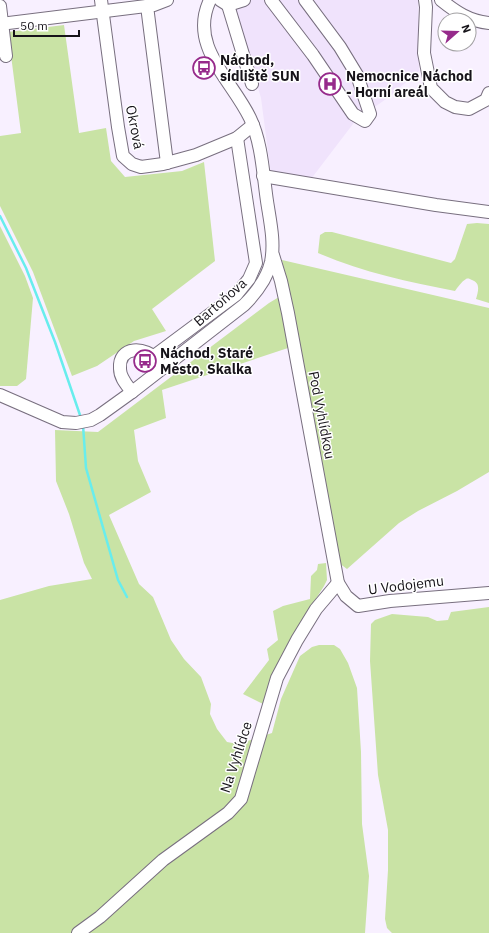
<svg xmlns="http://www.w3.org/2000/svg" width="489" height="933" font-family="'IBM Plex Sans',sans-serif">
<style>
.built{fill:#f0e3fc}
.green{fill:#c9e3a5}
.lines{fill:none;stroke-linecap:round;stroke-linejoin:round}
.stream{stroke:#68eded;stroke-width:2.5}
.minor-casing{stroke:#786f7f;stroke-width:14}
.minor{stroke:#fff;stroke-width:12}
.labels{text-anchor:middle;stroke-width:3;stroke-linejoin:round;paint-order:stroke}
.poi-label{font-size:14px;font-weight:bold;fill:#161319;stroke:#fff;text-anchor:start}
.street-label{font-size:14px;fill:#161319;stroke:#fff}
</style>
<rect width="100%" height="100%" fill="#f8f0ff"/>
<polygon class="built" points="228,0 418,0 419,71 389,97 356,120 311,179 271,174 261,98 242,33"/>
<g class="green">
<polygon points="64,25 79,133 106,128 111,161 125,177 182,171 204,162 215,261 152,309 166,331 134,341 97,366 72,376 33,272 0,206 0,136 21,133 8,32"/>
<path d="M477,223L489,224V303L476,299C478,292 481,283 472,280C470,279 468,278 466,279C461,282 458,287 455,291C408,282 362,272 318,253L320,235L325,232H332L451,263L455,259L467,224Z"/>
<polygon points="0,226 25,276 33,298 26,379 17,386 0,386"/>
<polygon points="282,260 489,308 489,472 457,491 418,511 399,523 347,569 339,563 292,310"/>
<polygon points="279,297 288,348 162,390 166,418 134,430 138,461 151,492 109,515 139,584 153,597 171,640 184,659 201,677 211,704 210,714 217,729 227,742 238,744 272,733 281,699 300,656 312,647 319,645 334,645 340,649 348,663 357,688 361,752 362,824 369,876 365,933 0,933 0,600 49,586 92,579 84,563 69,514 56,481 55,430 98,432 269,303"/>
<polygon points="326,563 327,580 324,586 312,605 263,704 243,694 269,660 267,649 278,640 273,611 283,606 310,599 311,576 317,570 318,564"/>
<polygon points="489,607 489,933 392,933 387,928 385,919 388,870 388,830 378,775 370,661 371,624 375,620 392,614 428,617 437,621 448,620 451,612"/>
</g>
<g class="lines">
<g class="stream">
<polyline points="0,216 26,268 55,342 81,418"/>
<polyline points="83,425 86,468 118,580 127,597"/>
</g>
<g class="minor-casing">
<g id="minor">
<polyline points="101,0 118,127 123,156 132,164 141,167 163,164 196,155 237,138 253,125"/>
<polyline points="220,0 228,5 244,0"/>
<polyline points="271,0 313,55 353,114 365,121 370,114 357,75 340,47 305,0"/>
<polyline points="425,0 426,7 424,53 431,88 445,102 455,107 469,109 486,100 489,93"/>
<path d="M441,0C456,12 469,21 489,23"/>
<polyline points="228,5 252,84"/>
<polyline points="0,6 6,56"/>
<polyline points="147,6 167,163"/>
<polyline points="0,24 154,5 167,0"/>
<polyline points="263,176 436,205 489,212"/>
<polyline points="273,255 281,281 288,313 338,583 346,596 358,606 390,601 489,593"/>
<polyline points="154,356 236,295 249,279 256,263 237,138"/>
<path d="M132,392C127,385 120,378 120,369C118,345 146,346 158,361"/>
<path d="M0,395L62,422L76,423L91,420L100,415L132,392L244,305C257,292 267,279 271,262C275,242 270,221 267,201C263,174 262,143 250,118C232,80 188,46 210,0"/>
<polyline points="78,933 100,917 163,860 228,813 241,799 277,678 297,640 316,609 338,583"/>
</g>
</g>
<use href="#minor" class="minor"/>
</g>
<defs>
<g id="bus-ring" transform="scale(1.15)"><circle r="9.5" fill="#fff" stroke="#962a8b" stroke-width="1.5"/><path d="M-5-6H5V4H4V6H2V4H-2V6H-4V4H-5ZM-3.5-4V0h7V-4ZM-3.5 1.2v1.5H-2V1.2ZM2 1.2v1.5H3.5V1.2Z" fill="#962a8b"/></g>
<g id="hospital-ring" transform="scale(1.15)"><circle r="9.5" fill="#fff" stroke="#962a8b" stroke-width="1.5"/><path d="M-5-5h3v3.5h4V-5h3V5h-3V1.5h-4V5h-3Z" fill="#962a8b"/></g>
</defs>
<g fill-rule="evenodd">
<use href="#bus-ring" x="204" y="68"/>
<use href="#hospital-ring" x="330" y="84"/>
<use href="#bus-ring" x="145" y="361"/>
</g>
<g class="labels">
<g class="poi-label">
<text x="220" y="65">Náchod,<tspan x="220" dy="16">sídliště SUN</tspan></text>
<text x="346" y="81">Nemocnice Náchod<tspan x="346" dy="16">- Horní areál</tspan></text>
<text x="160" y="358">Náchod, Staré<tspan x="160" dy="16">Město, Skalka</tspan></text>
</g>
<g class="street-label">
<text transform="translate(135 127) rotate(79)" y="5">Okrová</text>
<text transform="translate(220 302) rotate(-41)" y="5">Bartoňova</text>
<text transform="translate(322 415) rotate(79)" y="5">Pod Vyhlídkou</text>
<text transform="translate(406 585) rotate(-7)" y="5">U Vodojemu</text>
<text transform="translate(236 757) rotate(-72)" y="5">Na Vyhlídce</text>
</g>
</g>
<g transform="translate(457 32) rotate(70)"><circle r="19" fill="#ffffff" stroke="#a2a1a3"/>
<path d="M0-3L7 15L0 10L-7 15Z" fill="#962a8b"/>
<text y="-6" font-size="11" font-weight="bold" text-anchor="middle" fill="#161319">N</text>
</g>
<path d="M14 30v6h65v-6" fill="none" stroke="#161319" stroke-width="2"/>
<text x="20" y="30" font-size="12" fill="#161319" stroke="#ffffff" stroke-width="3" paint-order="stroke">50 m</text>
</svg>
